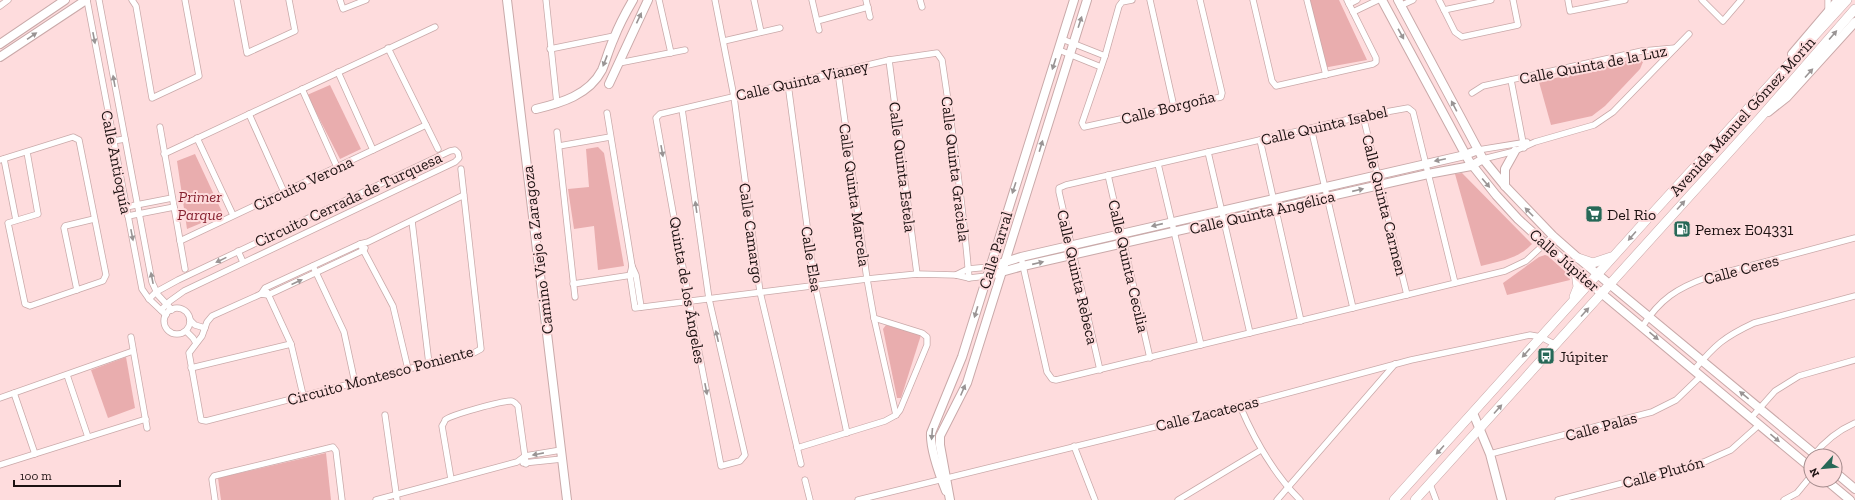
<svg xmlns="http://www.w3.org/2000/svg" width="1855" height="500" font-family="'Zilla Slab',serif">
<style>
.green{fill:#e9adae}
.lines{fill:none;stroke-linecap:round;stroke-linejoin:round}
.street-casing{stroke:#c9a9a9;stroke-width:7}
.secondary-casing{stroke:#c9a9a9;stroke-width:10}
.primary-casing{stroke:#c9a9a9;stroke-width:10}
.street{stroke:#fff;stroke-width:5.5}
.secondary{stroke:#fff;stroke-width:8}
.primary{stroke:#fff;stroke-width:9}
.oneway{fill:#999494}
.labels{text-anchor:middle;stroke-width:4;stroke-linejoin:round;paint-order:stroke}
.street-label{font-size:16px;fill:#1d1212;stroke:#fedcdd}
.park-label{font-size:16px;font-style:italic;fill:#872331;stroke:#fedcdd}
.poi-label{font-size:16px;fill:#1d1212;stroke:#fedcdd;text-anchor:start}
</style>
<rect width="100%" height="100%" fill="#fedcdd"/>
<g class="green">
<polygon points="1310,0 1339,0 1367,60 1323,68"/>
<polygon points="1638,58 1643,62 1640,69 1605,106 1592,116 1551,125 1539,82"/>
<polygon points="330,85 361,149 340,159 307,95"/>
<polygon points="598,147 604,153 624,266 598,270 594,226 574,229 568,189 589,187 586,149"/>
<polygon points="195,154 223,214 187,229 177,161"/>
<path d="M1462,173L1532,244C1518,259 1500,261 1481,266L1455,174Z"/>
<polygon points="1545,255 1548,256 1569,275 1570,280 1507,295 1503,283 1539,257"/>
<polygon points="886,325 921,335 901,398 897,398 883,329"/>
<polygon points="126,357 135,408 108,418 91,370"/>
<polygon points="326,453 331,500 221,500 218,478"/>
</g>
<g class="lines">
<g class="street-casing">
<g id="street">
<polyline points="87,0 142,289 149,299 166,315"/>
<polyline points="99,0 152,282 158,295 172,310"/>
<polyline points="132,0 136,6 152,98 199,76 185,0"/>
<polyline points="237,0 247,53 295,31 289,0"/>
<polyline points="340,0 343,9 366,0"/>
<polyline points="546,0 557,104"/>
<polyline points="659,0 671,53"/>
<polyline points="715,0 734,97 760,292 801,464"/>
<polyline points="754,0 761,32"/>
<polyline points="812,0 819,30"/>
<polyline points="866,0 870,17"/>
<polyline points="920,0 922,7"/>
<polyline points="1132,0 1122,2 1119,6 1105,56 1082,123 1084,127 1221,97 1222,93 1200,0"/>
<polyline points="1150,0 1174,107"/>
<polyline points="1253,0 1272,81 1276,86 1373,64 1376,62 1376,58 1347,0"/>
<polyline points="1307,0 1326,75"/>
<polyline points="1439,0 1455,32 1462,37 1518,25 1513,0"/>
<polyline points="1568,0 1570,11 1625,0"/>
<polyline points="1702,0 1723,21 1741,0"/>
<polyline points="1349,4 1357,0"/>
<polyline points="0,6 8,0"/>
<polyline points="1400,6 1413,0"/>
<polyline points="1444,10 1491,0"/>
<polyline points="1828,11 1828,0"/>
<polyline points="1353,12 1378,0"/>
<polyline points="817,21 868,7"/>
<polyline points="1062,39 1105,56"/>
<polyline points="724,41 780,28"/>
<polyline points="388,48 438,149"/>
<polyline points="550,49 614,36"/>
<polyline points="1059,50 1101,67"/>
<polyline points="889,60 917,274"/>
<polyline points="619,63 685,50"/>
<polyline points="338,72 373,150"/>
<polyline points="838,72 867,279 874,318 896,415"/>
<polyline points="1511,80 1524,148"/>
<polyline points="788,84 815,285 847,433"/>
<polyline points="302,89 337,167"/>
<polyline points="1472,93 1483,86 1642,51 1675,48"/>
<path d="M682,109L709,299L745,455L740,461L721,466L689,301L656,118L660,114L889,60L937,53L942,60C953,133 963,205 969,278"/>
<polyline points="607,113 632,266 636,275 641,307"/>
<polyline points="249,114 284,192"/>
<polyline points="1363,116 1407,295"/>
<polyline points="160,127 185,269"/>
<polyline points="1311,128 1353,308"/>
<polyline points="557,132 575,297"/>
<polyline points="197,138 233,215"/>
<polyline points="1260,140 1301,321"/>
<polyline points="113,141 125,139"/>
<polyline points="559,146 610,137"/>
<polyline points="1478,150 1527,142"/>
<polyline points="1208,152 1250,333"/>
<polyline points="164,154 435,27"/>
<polyline points="4,159 16,220"/>
<polyline points="1483,159 1515,151 1535,142 1594,125 1613,112 1689,34"/>
<polyline points="0,160 73,137 79,140 106,275 103,281 30,306 25,304 8,223 38,214 27,152"/>
<polyline points="1158,164 1201,345"/>
<polyline points="461,169 481,349 470,355 408,369 206,421 201,420 189,353 202,336 207,322 212,316 261,294 265,288 360,244 368,242 464,195"/>
<polyline points="1108,175 1150,358"/>
<polyline points="126,207 172,198"/>
<polyline points="128,216 174,207"/>
<polyline points="412,221 429,364"/>
<polyline points="180,241 426,125"/>
<polyline points="360,244 393,306 408,369"/>
<polyline points="238,251 243,262"/>
<polyline points="1021,257 1047,372 1052,379 1056,380 1505,271 1526,261 1553,236"/>
<polyline points="313,266 344,332 355,383"/>
<polyline points="632,266 630,275 635,308 867,279 917,274 956,275 969,278 987,276"/>
<polyline points="956,275 968,269 989,267"/>
<polyline points="573,284 632,275"/>
<polyline points="77,290 64,228 65,226 94,219"/>
<polyline points="267,292 291,344 303,395"/>
<polyline points="261,294 268,295 364,250 365,248"/>
<polyline points="149,299 156,292 178,280 450,151 455,150 458,153 459,158 455,162 184,291 170,301 161,310"/>
<circle cx="177" cy="321" r="13"/>
<polyline points="190,320 195,325 205,328"/>
<path d="M1642,327C1660,299 1677,288 1708,277L1855,238"/>
<polyline points="186,331 193,338 196,343"/>
<polyline points="131,337 147,428"/>
<polyline points="191,368 291,344"/>
<polyline points="1100,370 1059,192 1059,188 1066,185 1363,116 1408,108 1413,112 1455,283"/>
<path d="M1694,370C1715,345 1724,337 1754,323L1855,296"/>
<polyline points="67,375 88,437"/>
<polyline points="14,393 35,454"/>
<polyline points="0,398 133,351"/>
<path d="M1240,406C1255,441 1273,473 1300,500"/>
<polyline points="385,415 397,500"/>
<polyline points="1751,418 1775,391 1799,376 1855,360"/>
<polyline points="1074,446 1095,500"/>
<polyline points="797,448 885,421 896,415 900,410 927,345 927,337 922,333 874,318"/>
<polyline points="1490,454 1652,412 1676,400 1701,376"/>
<path d="M1813,456C1824,442 1839,430 1855,423"/>
<polyline points="523,463 562,459"/>
<polyline points="0,465 146,419"/>
<path d="M451,479L442,426C442,426 445,421 445,420C450,415 502,401 511,401C514,401 516,404 518,406L526,464"/>
<polyline points="805,480 810,500"/>
<polyline points="1430,484 1436,500"/>
<polyline points="215,500 212,479 214,476 333,447 336,451 342,500"/>
<polyline points="376,500 517,462 525,456 561,450"/>
<polyline points="858,500 1240,406 1411,360 1530,335 1541,337 1556,345"/>
<polyline points="1178,500 1261,450"/>
<polyline points="1277,500 1395,364"/>
<polyline points="1558,500 1704,462 1731,450 1759,425"/>
<polyline points="1784,500 1797,493 1811,476"/>
</g>
</g>
<g class="secondary-casing">
<g id="secondary">
<polyline points="507,0 567,500"/>
<polyline points="1382,0 1469,161 1496,195 1518,219 1576,272 1811,468"/>
<polyline points="1398,0 1483,159 1505,186 1553,236 1578,258 1817,456"/>
<polyline points="0,44 65,0"/>
<polyline points="1792,54 1838,0"/>
<polyline points="0,57 86,0"/>
<polyline points="609,84 648,0"/>
<path d="M536,109C561,103 589,95 602,70C606,60 609,49 614,38C619,25 626,12 633,0"/>
<polyline points="1768,112 1787,97 1855,22"/>
<polyline points="1505,186 1505,169 1515,151"/>
<polyline points="989,267 1021,257 1465,155 1478,150"/>
<polyline points="987,276 1023,266 1428,174 1471,166 1483,159"/>
<polyline points="1473,413 1490,454 1502,500"/>
<polyline points="1835,472 1855,489"/>
<polyline points="1826,480 1850,500"/>
<path d="M946,491C940,476 930,449 931,433L962,357L1074,0"/>
<polyline points="950,500 940,445 940,436 967,383 1087,0"/>
</g>
</g>
<g class="primary-casing">
<g id="primary">
<polyline points="1578,258 1593,263 1611,257"/>
<polyline points="1574,297 1578,287 1576,272"/>
<polyline points="1394,500 1649,217 1847,0"/>
<polyline points="1415,500 1760,118 1855,9"/>
</g>
</g>
<use href="#street" class="street"/>
<use href="#secondary" class="secondary"/>
<use href="#primary" class="primary"/>
</g>
<defs><path id="oneway-solid" d="M-6-.8H1V-3.2L6.5 0L1 3.2V.8H-6Z"/></defs>
<g class="oneway">
<use href="#oneway-solid" transform="translate(639 18) rotate(-65)"/>
<use href="#oneway-solid" transform="translate(1080 22) rotate(-72)"/>
<use href="#oneway-solid" transform="translate(1401 34) rotate(61)"/>
<use href="#oneway-solid" transform="translate(1833 35) rotate(-49)"/>
<use href="#oneway-solid" transform="translate(32 36) rotate(-34)"/>
<use href="#oneway-solid" transform="translate(94 38) rotate(79)"/>
<use href="#oneway-solid" transform="translate(605 61) rotate(111)"/>
<use href="#oneway-solid" transform="translate(1054 64) rotate(108)"/>
<use href="#oneway-solid" transform="translate(1809 73) rotate(-48)"/>
<use href="#oneway-solid" transform="translate(114 81) rotate(-100)"/>
<use href="#oneway-solid" transform="translate(1454 106) rotate(-118)"/>
<use href="#oneway-solid" transform="translate(1041 146) rotate(-73)"/>
<use href="#oneway-solid" transform="translate(662 151) rotate(80)"/>
<use href="#oneway-solid" transform="translate(1440 160) rotate(168)"/>
<use href="#oneway-solid" transform="translate(1486 183) rotate(50)"/>
<use href="#oneway-solid" transform="translate(1014 188) rotate(108)"/>
<use href="#oneway-solid" transform="translate(1358 190) rotate(-13)"/>
<use href="#oneway-solid" transform="translate(1681 205) rotate(-48)"/>
<use href="#oneway-solid" transform="translate(696 207) rotate(-98)"/>
<use href="#oneway-solid" transform="translate(1529 212) rotate(-134)"/>
<use href="#oneway-solid" transform="translate(1157 225) rotate(167)"/>
<use href="#oneway-solid" transform="translate(132 235) rotate(79)"/>
<use href="#oneway-solid" transform="translate(1632 236) rotate(131)"/>
<use href="#oneway-solid" transform="translate(221 260) rotate(154)"/>
<use href="#oneway-solid" transform="translate(1038 263) rotate(-13)"/>
<use href="#oneway-solid" transform="translate(152 278) rotate(-101)"/>
<use href="#oneway-solid" transform="translate(297 282) rotate(-24)"/>
<use href="#oneway-solid" transform="translate(976 312) rotate(107)"/>
<use href="#oneway-solid" transform="translate(1585 312) rotate(-48)"/>
<use href="#oneway-solid" transform="translate(717 336) rotate(-103)"/>
<use href="#oneway-solid" transform="translate(1654 336) rotate(40)"/>
<use href="#oneway-solid" transform="translate(1526 353) rotate(132)"/>
<use href="#oneway-solid" transform="translate(706 389) rotate(79)"/>
<use href="#oneway-solid" transform="translate(963 390) rotate(-67)"/>
<use href="#oneway-solid" transform="translate(1744 395) rotate(-141)"/>
<use href="#oneway-solid" transform="translate(1498 409) rotate(-48)"/>
<use href="#oneway-solid" transform="translate(932 434) rotate(95)"/>
<use href="#oneway-solid" transform="translate(1775 438) rotate(40)"/>
<use href="#oneway-solid" transform="translate(1440 450) rotate(132)"/>
<use href="#oneway-solid" transform="translate(538 454) rotate(169)"/>
</g>
<defs>
<g id="supermarket-square" transform="scale(0.9)"><rect x="-9" y="-9" width="18" height="18" rx="4" fill="#276857" stroke="#fedcdd"/><path d="M-6-5.5h2.5l.6 2H6L4.5 2H-2.5L-4.4-4H-6ZM-1.5 3.2a1.3 1.3 0 1 0 .1 0ZM3 3.2a1.3 1.3 0 1 0 .1 0Z" fill="#fff"/></g>
<g id="fuel-square" transform="scale(0.9)"><rect x="-9" y="-9" width="18" height="18" rx="4" fill="#276857" stroke="#fedcdd"/><path d="M-5.5-6h7V0h2V4h1.3V-2.5L3-4.5l.8-.8L6-3V5H2.5V1h-1V6h-7ZM-4.2-4.7v3.2H.2V-4.7Z" fill="#fff"/></g>
<g id="bus-square" transform="scale(0.9)"><rect x="-9" y="-9" width="18" height="18" rx="4" fill="#276857" stroke="#fedcdd"/><path d="M-5-6H5V4H4V6H2V4H-2V6H-4V4H-5ZM-3.5-4V0h7V-4ZM-3.5 1.2v1.5H-2V1.2ZM2 1.2v1.5H3.5V1.2Z" fill="#fff"/></g>
</defs>
<g fill-rule="evenodd">
<use href="#supermarket-square" x="1594" y="214"/>
<use href="#fuel-square" x="1682" y="229"/>
<use href="#bus-square" x="1546" y="356"/>
</g>
<g class="labels">
<g class="street-label">
<text transform="translate(1593 64) rotate(-11)" y="6">Calle Quinta de la Luz</text>
<text transform="translate(802 80) rotate(-13)" y="6">Calle Quinta Vianey</text>
<text transform="translate(1168 107) rotate(-14)" y="6">Calle Borgoña</text>
<text transform="translate(1742 116) rotate(-48)" y="6">Avenida Manuel Gómez Morín</text>
<text transform="translate(1324 125) rotate(-13)" y="6">Calle Quinta Isabel</text>
<text transform="translate(117 162) rotate(79)" y="6">Calle Antioquía</text>
<text transform="translate(903 167) rotate(83)" y="6">Calle Quinta Estela</text>
<text transform="translate(956 169) rotate(83)" y="6">Calle Quinta Graciela</text>
<text transform="translate(303 183) rotate(-25)" y="6">Circuito Verona</text>
<text transform="translate(855 195) rotate(82)" y="6">Calle Quinta Marcela</text>
<text transform="translate(348 199) rotate(-25)" y="6">Circuito Cerrada de Turquesa</text>
<text transform="translate(1385 205) rotate(76)" y="6">Calle Quinta Carmen</text>
<text transform="translate(1262 212) rotate(-13)" y="6">Calle Quinta Angélica</text>
<text transform="translate(752 233) rotate(82)" y="6">Calle Camargo</text>
<text transform="translate(537 250) rotate(-97)" y="6">Camino Viejo a Zaragoza</text>
<text transform="translate(995 250) rotate(-73)" y="6">Calle Parral</text>
<text transform="translate(812 259) rotate(81)" y="6">Calle Elsa</text>
<text transform="translate(1565 260) rotate(41)" y="6">Calle Júpiter</text>
<text transform="translate(1129 266) rotate(77)" y="6">Calle Quinta Cecilia</text>
<text transform="translate(1741 269) rotate(-15)" y="6">Calle Ceres</text>
<text transform="translate(1078 277) rotate(77)" y="6">Calle Quinta Rebeca</text>
<text transform="translate(688 290) rotate(80)" y="6">Quinta de los Ángeles</text>
<text transform="translate(380 375) rotate(-15)" y="6">Circuito Montesco Poniente</text>
<text transform="translate(1207 413) rotate(-14)" y="6">Calle Zacatecas</text>
<text transform="translate(1601 426) rotate(-15)" y="6">Calle Palas</text>
<text transform="translate(1663 472) rotate(-15)" y="6">Calle Plutón</text>
</g>
<g class="park-label">
<text x="200" y="202">Primer<tspan x="200" dy="18">Parque</tspan></text>
</g>
<g class="poi-label">
<text x="1607" y="220">Del Rio</text>
<text x="1695" y="235">Pemex E04331</text>
<text x="1559" y="362">Júpiter</text>
</g>
</g>
<g transform="translate(1823 468) rotate(243)"><circle r="19" fill="#fedcdd" stroke="#a48b8c"/>
<path d="M0-3L7 15L0 10L-7 15Z" fill="#276857"/>
<text y="-6" font-size="11" font-weight="bold" text-anchor="middle" fill="#1d1212">N</text>
</g>
<path d="M14 480v6h106v-6" fill="none" stroke="#1d1212" stroke-width="2"/>
<text x="20" y="480" font-size="12" fill="#1d1212" stroke="#fedcdd" stroke-width="3" paint-order="stroke">100 m</text>
</svg>
